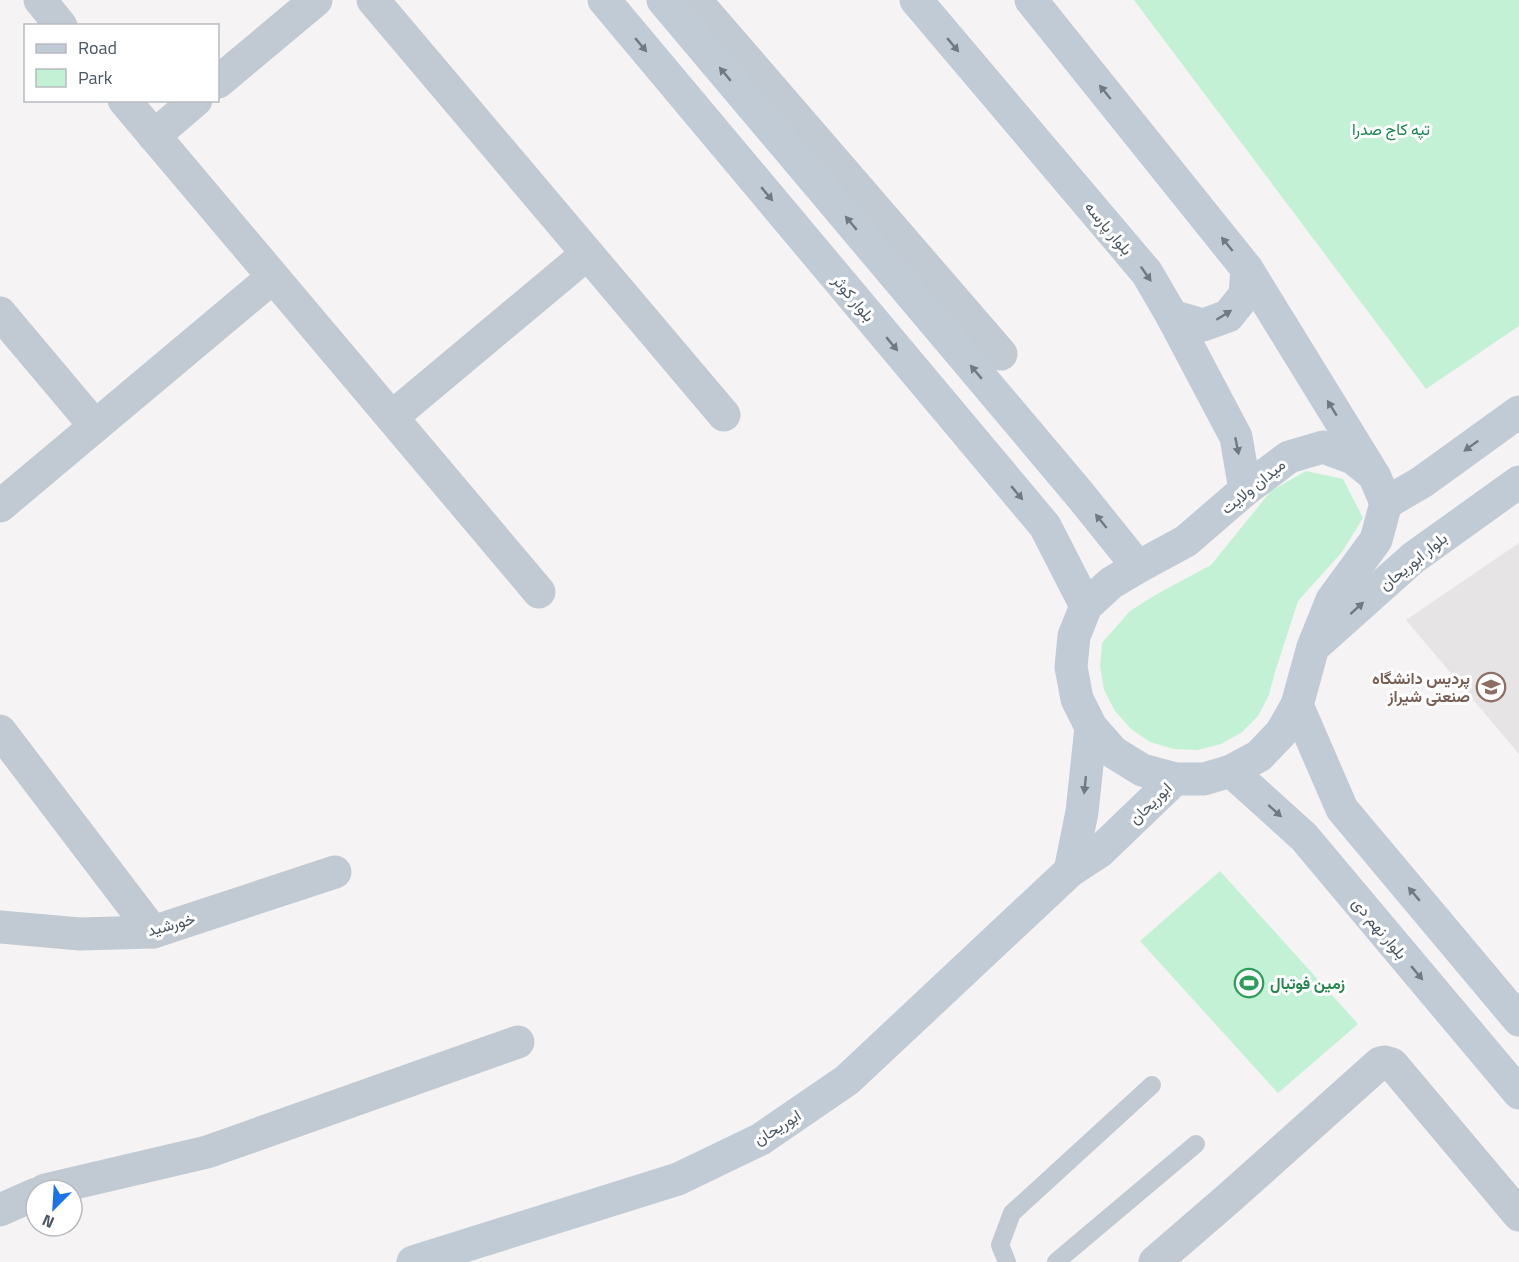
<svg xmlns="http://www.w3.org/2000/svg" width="1519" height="1262" font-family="'Titillium Web',Vazirmatn,sans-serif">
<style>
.education{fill:#e6e4e5}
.green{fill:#c3f1d5}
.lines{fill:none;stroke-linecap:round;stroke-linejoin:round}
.lane{stroke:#c1cad2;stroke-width:18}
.street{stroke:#c1cad2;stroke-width:33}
.secondary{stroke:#c1cbd6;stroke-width:33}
.oneway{fill:#6e7984}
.labels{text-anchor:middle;stroke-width:6;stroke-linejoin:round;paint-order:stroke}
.park-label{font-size:16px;fill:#17864f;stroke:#fff}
.street-label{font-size:16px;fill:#4a5661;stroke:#fff}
.education-label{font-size:16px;font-weight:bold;fill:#785e54;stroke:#fff;text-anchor:end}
.leisure-label{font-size:16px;font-weight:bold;fill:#27864d;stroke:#fff;text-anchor:start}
</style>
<rect width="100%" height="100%" fill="#f5f3f3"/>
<polygon class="education" points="1519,543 1519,754 1406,620"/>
<g class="green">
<polygon points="1134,0 1519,0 1519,326 1426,389"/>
<polygon points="1306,471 1343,479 1363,518 1342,552 1298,601 1275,672 1269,695 1258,716 1241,733 1221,744 1197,750 1174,749 1150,742 1131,729 1115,711 1104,690 1100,666 1102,643 1130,611 1157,594 1211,565 1271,491"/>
<polygon points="1220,871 1358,1024 1278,1093 1140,941"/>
</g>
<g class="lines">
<g class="lane">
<polyline points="1007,1262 1000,1245 1012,1213 1152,1085"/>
<polyline points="1056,1262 1196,1144"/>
</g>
<g class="street">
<polyline points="40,0 61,26"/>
<polyline points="373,0 724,415"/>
<polyline points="695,0 1001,354"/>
<polyline points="218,82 316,0"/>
<polyline points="124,100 539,592"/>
<polyline points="154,136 196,100"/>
<polyline points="0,313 95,426"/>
<polyline points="392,417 587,254"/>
<polyline points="0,506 273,277"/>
<polyline points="0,731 153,932"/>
<polyline points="0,927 80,934 153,932 335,872"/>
<polyline points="45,1190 207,1152 518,1042"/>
<polyline points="0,1210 36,1194"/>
<polyline points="1155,1262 1229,1198 1380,1063 1385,1062 1392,1064 1519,1215"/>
</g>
<g class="secondary">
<polyline points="604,0 1045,526 1086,606"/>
<polyline points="663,0 1081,496 1138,567"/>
<polyline points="916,0 1147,273 1172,316 1236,437 1245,490"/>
<polyline points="1031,0 1247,269 1370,469"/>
<polyline points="1172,316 1203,325 1228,316 1245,295 1247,269"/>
<polygon points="1323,447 1353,458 1374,475 1386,503 1376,540 1332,600 1313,647 1297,705 1281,733 1259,756 1231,771 1204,779 1175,779 1142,770 1113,752 1091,727 1077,699 1071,667 1074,636 1086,606 1111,583 1138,567 1186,541 1245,490 1289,457"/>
<polyline points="1386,503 1422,482 1519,412"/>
<polyline points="1319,642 1413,558 1519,482"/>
<polyline points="1297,705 1342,809 1519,1020"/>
<polyline points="1231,771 1304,837 1519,1093"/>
<polyline points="1070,871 1082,812 1091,727"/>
<polyline points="413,1262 678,1179 761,1139 847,1080 1070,871 1099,852 1175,779"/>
</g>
</g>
<defs><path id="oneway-solid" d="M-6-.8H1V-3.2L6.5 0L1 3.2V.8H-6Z" transform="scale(1.5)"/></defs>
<g class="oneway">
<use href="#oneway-solid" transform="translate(641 45) rotate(50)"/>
<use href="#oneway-solid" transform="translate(953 45) rotate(50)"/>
<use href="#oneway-solid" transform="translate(725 74) rotate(-130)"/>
<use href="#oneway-solid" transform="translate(1105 92) rotate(-129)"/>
<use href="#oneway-solid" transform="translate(767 194) rotate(50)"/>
<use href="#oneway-solid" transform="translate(851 223) rotate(-130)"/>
<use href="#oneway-solid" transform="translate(1227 244) rotate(-129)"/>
<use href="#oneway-solid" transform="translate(1146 274) rotate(55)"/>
<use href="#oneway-solid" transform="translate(1224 315) rotate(-32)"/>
<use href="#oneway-solid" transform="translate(892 344) rotate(50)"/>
<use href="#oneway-solid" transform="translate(976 372) rotate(-130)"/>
<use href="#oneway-solid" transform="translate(1332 408) rotate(-122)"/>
<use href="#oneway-solid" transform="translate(1237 446) rotate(79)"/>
<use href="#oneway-solid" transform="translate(1471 446) rotate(144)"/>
<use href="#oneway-solid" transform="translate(1017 493) rotate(50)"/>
<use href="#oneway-solid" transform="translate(1101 521) rotate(-129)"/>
<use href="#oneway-solid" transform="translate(1357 608) rotate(-42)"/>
<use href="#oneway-solid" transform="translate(1085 785) rotate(96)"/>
<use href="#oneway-solid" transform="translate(1275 811) rotate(42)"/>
<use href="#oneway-solid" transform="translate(1414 894) rotate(-130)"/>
<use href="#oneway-solid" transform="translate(1417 973) rotate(50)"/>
</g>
<defs>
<g id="university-ring" transform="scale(1.5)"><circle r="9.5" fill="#fff" stroke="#8d6e63" stroke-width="1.5"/><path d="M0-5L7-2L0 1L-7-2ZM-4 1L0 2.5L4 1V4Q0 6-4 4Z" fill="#8d6e63"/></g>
<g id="stadium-ring" transform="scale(1.5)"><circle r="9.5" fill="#fff" stroke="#2e9e5b" stroke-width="1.5"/><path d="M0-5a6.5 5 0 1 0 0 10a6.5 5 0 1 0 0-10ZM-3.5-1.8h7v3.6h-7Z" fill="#2e9e5b"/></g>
</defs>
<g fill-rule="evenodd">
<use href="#university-ring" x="1491" y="687"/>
<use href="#stadium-ring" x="1249" y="983"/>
</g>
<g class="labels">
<g class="park-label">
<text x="1391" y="135">تپه کاج صدرا</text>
</g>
<g class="street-label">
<text transform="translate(1109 228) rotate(50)" y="6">بلوار پارسه</text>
<text transform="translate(854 298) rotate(50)" y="6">بلوار کوثر</text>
<text transform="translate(1253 486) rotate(-39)" y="6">میدان ولایت</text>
<text transform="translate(1413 561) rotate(-39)" y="6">بلوار ابوریحان</text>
<text transform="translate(1150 803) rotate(-44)" y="6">ابوریحان</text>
<text transform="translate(171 924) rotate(-15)" y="6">خورشید</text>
<text transform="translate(1380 928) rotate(50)" y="6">بلوار نهم دی</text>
<text transform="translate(777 1127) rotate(-32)" y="6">ابوریحان</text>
</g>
<g class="education-label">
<text x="1470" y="684">پردیس دانشگاه<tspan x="1470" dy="18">صنعتی شیراز</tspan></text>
</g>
<g class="leisure-label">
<text x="1270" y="989">زمین فوتبال</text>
</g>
</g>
<rect x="24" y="24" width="195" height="78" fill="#ffffff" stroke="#b7bbc0" stroke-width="1.5"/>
<rect x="36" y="44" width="30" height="9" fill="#c1cbd6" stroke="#b7bbc0" stroke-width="1.5"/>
<text x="78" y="54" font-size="18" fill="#4a5661">Road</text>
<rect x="36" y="69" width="30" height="18" fill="#c3f1d5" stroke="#b7bbc0" stroke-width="1.5"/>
<text x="78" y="84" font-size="18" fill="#4a5661">Park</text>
<g transform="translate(54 1208) rotate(204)"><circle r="28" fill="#ffffff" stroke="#b7bbc0" stroke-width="1.5"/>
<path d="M0-4.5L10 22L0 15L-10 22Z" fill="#1a73e8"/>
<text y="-9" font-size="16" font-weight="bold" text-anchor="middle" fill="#4a5661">N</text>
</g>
</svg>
